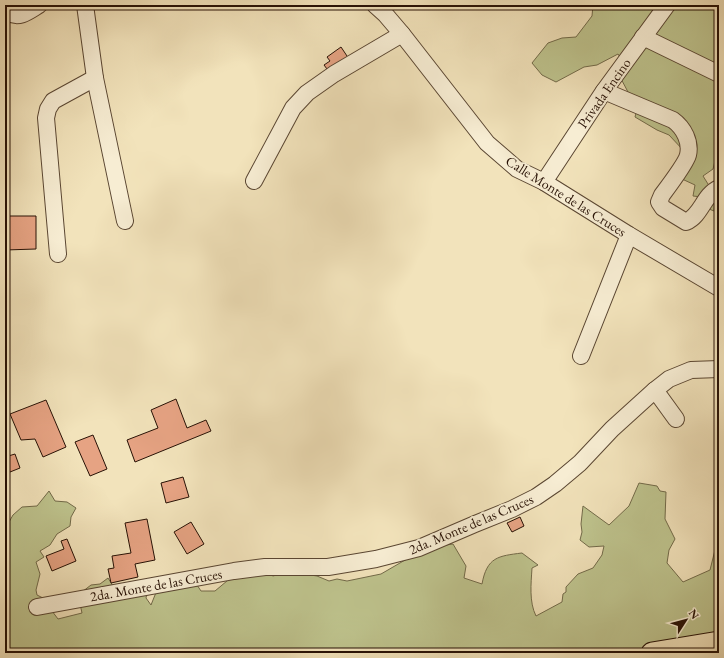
<svg xmlns="http://www.w3.org/2000/svg" width="724" height="658" font-family="'EB Garamond',serif">
<style>
.green{fill:#bec38d;stroke:#726a49}
.building{fill:#e6a383;stroke:#271105}
.lines{fill:none;stroke-linecap:round;stroke-linejoin:round}
.minor-casing{stroke:#5a4632;stroke-width:18}
.major-casing{stroke:#271105;stroke-width:23}
.minor{stroke:#f7edd3;stroke-width:16}
.major{stroke:#f2e3bb;stroke-width:21}
.labels{text-anchor:middle;stroke-width:4;stroke-linejoin:round;paint-order:stroke}
.street-label{font-size:14px;fill:#271105;stroke:#f7edd3}
</style>
<rect width="100%" height="100%" fill="#f2e3bb"/>
<filter id="stains"><feTurbulence type="fractalNoise" baseFrequency=".005" numOctaves="4"/><feColorMatrix values="0 0 0 0 .2 0 0 0 0 .09 0 0 0 0 .02 0 0 0 .5 -.17"/></filter>
<radialGradient id="worn" r=".72"><stop offset=".6" stop-color="#630" stop-opacity="0"/><stop offset="1" stop-color="#630" stop-opacity=".3"/></radialGradient>
<g class="green">
<polygon points="593,5 719,5 719,145 713,169 703,176 708,184 716,194 714,211 709,209 702,197 693,196 695,185 682,179 684,151 669,135 657,130 635,117 637,109 619,75 622,60 618,54 597,65 584,67 556,82 542,75 532,63 548,43 562,38 576,37 592,16"/>
<path d="M639,483L657,486L660,491L666,492L665,519L675,539L669,550L667,563L683,582L710,570L718,538L719,539V650L696,653H5V529L13,515L22,507L37,506L49,491L55,501L67,502L76,508L71,517L70,526L57,534L50,545L40,551L44,557L36,562L40,574L36,590L37,595L49,601L52,611L58,619L82,613L78,595L91,585L100,584L108,578L113,586L147,593L146,598L151,605L157,590L195,582L201,591H215L246,565L262,570L273,576L284,573L304,574L317,576L329,581L337,579L347,581L381,574L412,556L431,547L453,544L466,566L464,578L482,584C487,557 498,556 522,553L538,565L532,568C531,584 529,602 536,616L562,602L563,594L566,592V587L578,574L593,568L602,555L604,546L589,547L580,540L582,532L581,524L583,506L609,525L629,506Z"/>
</g>
<g class="building">
<polygon points="341,47 349,59 330,73 324,65 330,61 327,57"/>
<polygon points="5,216 36,216 36,249 5,250"/>
<polygon points="176,399 187,428 206,420 211,431 135,462 127,440 158,428 151,410"/>
<polygon points="46,400 66,447 43,457 35,439 21,440 10,414"/>
<polygon points="93,435 107,469 90,476 75,442"/>
<polygon points="15,454 20,468 5,474 5,457"/>
<polygon points="183,477 189,497 166,503 161,483"/>
<polygon points="520,517 524,526 512,532 507,523"/>
<polygon points="147,519 155,560 135,564 138,577 111,583 108,569 114,568 112,556 131,553 125,523"/>
<polygon points="191,522 204,544 187,554 174,532"/>
<polygon points="67,539 76,561 52,571 46,556 64,549 61,541"/>
</g>
<g class="lines">
<g class="minor-casing">
<g id="minor">
<path d="M8,5L7,7L9,13C20,19 29,11 39,5"/>
<polyline points="85,5 95,78 125,221"/>
<polyline points="375,5 385,14 402,34 487,143 517,169 544,182 629,235 719,288"/>
<polyline points="643,37 719,74"/>
<path d="M604,91L673,120C684,128 691,142 688,155C686,163 668,187 662,195L659,202L663,208L686,222C702,215 703,195 719,188"/>
<polyline points="254,181 293,108 307,93 334,74 402,34"/>
<polyline points="544,182 604,91 667,5"/>
<polyline points="58,254 46,118 48,109 53,101 95,78"/>
<polyline points="581,356 629,235"/>
<polyline points="655,390 676,419"/>
<polyline points="37,607 234,571 265,567 328,567 376,559 419,548 475,524 512,509 536,497 555,484 580,463 612,429 655,390 669,379 691,370 719,369"/>
</g>
</g>
<g class="major-casing">
<polyline id="major" points="652,653 719,642"/>
</g>
<use href="#minor" class="minor"/>
<use href="#major" class="major"/>
</g>
<g class="labels">
<g class="street-label">
<text transform="translate(604 93) rotate(-55)" y="5">Privada Encino</text>
<text transform="translate(566 196) rotate(32)" y="5">Calle Monte de las Cruces</text>
<text transform="translate(471 524) rotate(-23)" y="5">2da. Monte de las Cruces</text>
<text transform="translate(156 585) rotate(-10)" y="5">2da. Monte de las Cruces</text>
</g>
</g>
<rect width="724" height="658" fill="none" stroke="#f2e3bb" stroke-width="20"/>
<rect x="6" y="6" width="712" height="646" fill="none" stroke="#271105" stroke-width="2"/>
<rect x="10" y="10" width="704" height="638" fill="none" stroke="#271105"/>
<g transform="translate(686 620) rotate(54)" stroke="#f7edd3" stroke-width="3" paint-order="stroke">
<path d="M0-3L7 15L0 10L-7 15Z" fill="#271105"/>
<text y="-6" font-size="11" font-weight="bold" text-anchor="middle" fill="#271105">N</text>
</g>
<rect width="100%" height="100%" filter="url(#stains)"/>
<rect width="100%" height="100%" fill="url(#worn)"/>
</svg>
